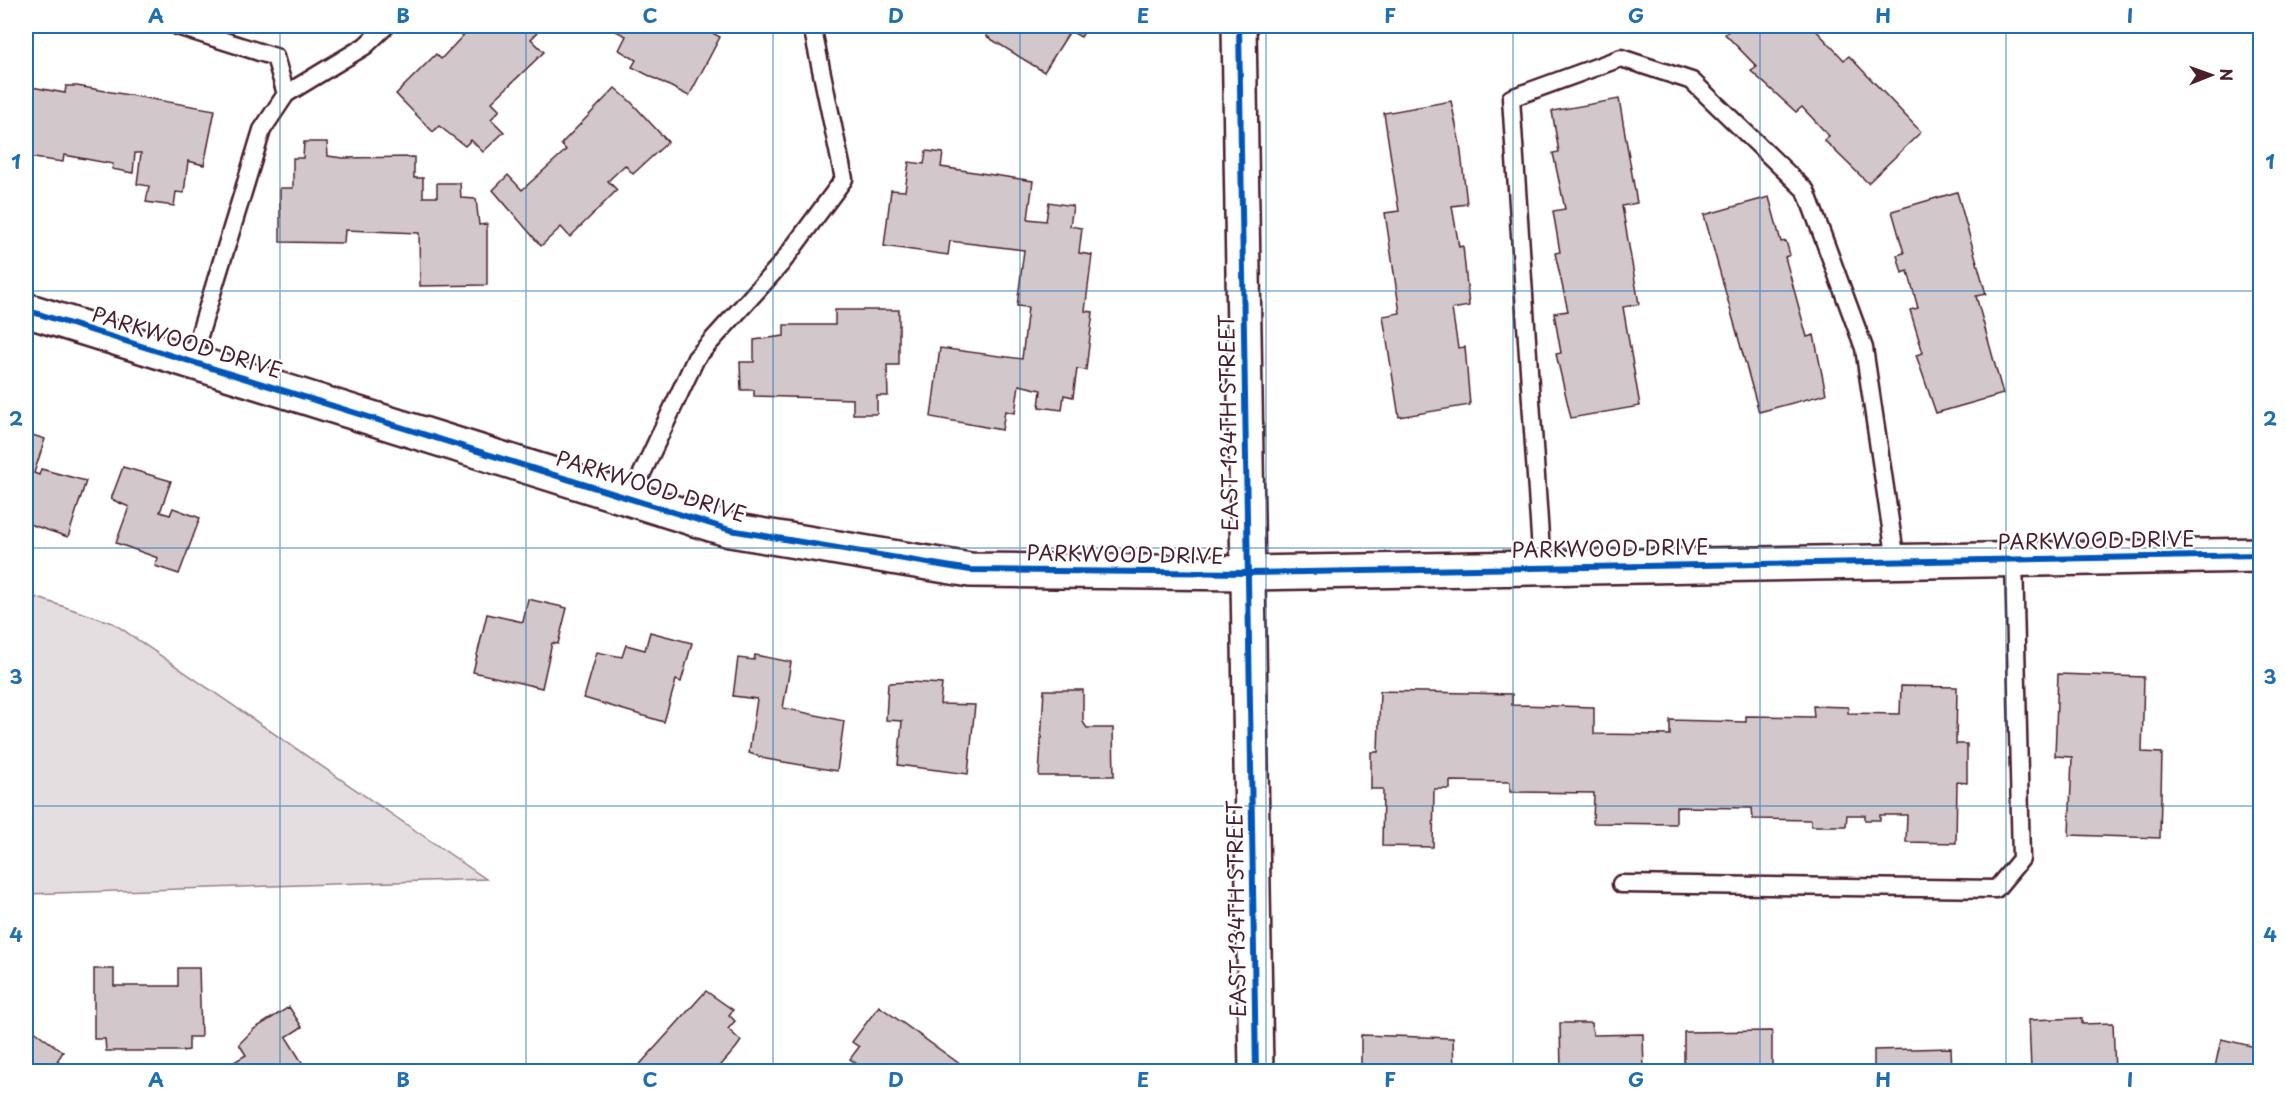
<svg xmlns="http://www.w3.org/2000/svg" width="2286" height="1097" font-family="'Playpen Sans',sans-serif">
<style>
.green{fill:#e5dee0;stroke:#987e86;stroke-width:1.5}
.building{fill:#d2c7cb;stroke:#4a1f2b;stroke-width:1.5}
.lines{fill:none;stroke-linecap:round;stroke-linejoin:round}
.service-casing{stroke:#4a1f2b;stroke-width:21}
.tertiary-casing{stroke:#4a1f2b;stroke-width:38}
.service{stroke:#fff;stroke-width:16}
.tertiary{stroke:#fff;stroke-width:33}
.cycleway-casing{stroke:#fff;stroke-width:10}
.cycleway{stroke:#0057b8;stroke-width:6}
.grid{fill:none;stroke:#1f6fb2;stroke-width:1.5;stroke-opacity:0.55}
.labels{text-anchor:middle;stroke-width:4.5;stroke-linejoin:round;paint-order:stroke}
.street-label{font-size:21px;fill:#4a1f2b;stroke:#fff}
.neatline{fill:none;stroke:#1f6fb2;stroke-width:2}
.grid-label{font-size:20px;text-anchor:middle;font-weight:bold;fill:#1f6fb2}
</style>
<rect width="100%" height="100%" fill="#fff"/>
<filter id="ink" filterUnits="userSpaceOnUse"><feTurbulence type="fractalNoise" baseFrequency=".0167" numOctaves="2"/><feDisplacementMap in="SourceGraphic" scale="12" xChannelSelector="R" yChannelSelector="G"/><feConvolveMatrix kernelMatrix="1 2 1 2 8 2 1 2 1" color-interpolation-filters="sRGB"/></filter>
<g filter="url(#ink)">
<polygon class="green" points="26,594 113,623 486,879 26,894"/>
<g class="building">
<polygon points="472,26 530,26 537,33 531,39 544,52 492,102 500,110 491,119 504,132 483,152 471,140 465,146 439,126 433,132 396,94 436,54 441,59"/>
<polygon points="606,26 700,26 720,37 689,96 632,67 636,60 619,50 626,36"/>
<polygon points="993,26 1088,26 1081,37 1070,31 1044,72 986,36"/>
<polygon points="1735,26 1812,26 1844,60 1849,56 1921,132 1868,183 1824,140 1829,136 1802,107 1796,112 1751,71 1757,67 1725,34"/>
<polygon points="26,86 65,93 66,86 77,86 215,110 204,165 188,161 184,193 176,192 174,206 146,202 149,186 137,184 141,153 135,153 133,173 112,169 113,164 64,155 63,162 26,157"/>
<polygon points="615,88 631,102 668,142 633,174 625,165 608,181 617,190 570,237 561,227 541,246 493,190 508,175 522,190 566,150 561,144"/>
<polygon points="1619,99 1637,203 1622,206 1639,304 1623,307 1640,406 1571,418 1556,354 1561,353 1554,313 1568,311 1555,253 1560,252 1553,211 1565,209 1553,153 1559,152 1552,111"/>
<polygon points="1451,101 1460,144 1467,204 1452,206 1459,247 1463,246 1469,306 1452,309 1458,348 1465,347 1470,405 1399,417 1383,316 1400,313 1385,213 1399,211 1384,113"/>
<polygon points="304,142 327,142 328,156 343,158 414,157 414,178 423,178 423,197 437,197 437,183 460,183 461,198 476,199 479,225 487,224 487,285 420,286 419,233 345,230 344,243 280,242 280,188 293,188 293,158 303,158"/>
<polygon points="926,151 943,153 941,167 1033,181 1028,219 1046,221 1049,202 1073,206 1070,226 1082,228 1079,253 1092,255 1085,311 1093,312 1086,370 1077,369 1073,397 1064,395 1062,410 1039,407 1041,390 1019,385 1015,413 1005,411 1002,430 931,417 940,348 1022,359 1028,307 1017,306 1024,250 950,241 948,255 884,246 891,190 905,191 909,162 924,164"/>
<polygon points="1957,192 1986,294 1976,296 2003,394 1936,413 1916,355 1923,353 1910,310 1918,308 1908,271 1902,273 1897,255 1904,253 1892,211"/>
<polygon points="1769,197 1781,242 1786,241 1790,255 1785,257 1807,337 1814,335 1826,394 1759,412 1704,215"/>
<polygon points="835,310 899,310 899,365 887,365 888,396 877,396 877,414 853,414 853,399 754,396 754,390 741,390 740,362 754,362 754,340 784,336 784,325 835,325"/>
<polygon points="26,433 45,439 34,473 39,475 41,469 86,481 68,537 26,523"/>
<polygon points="123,467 171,481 160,512 170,515 173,508 200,518 179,574 155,566 158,558 116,543 129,507 111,499"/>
<polygon points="528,599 567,608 558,644 552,643 542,688 473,672 487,614 523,622"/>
<polygon points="650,632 692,643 681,682 676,680 664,722 584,698 597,652 622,657 626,645 645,650"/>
<polygon points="755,655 791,662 783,708 844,721 837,771 766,759 749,753 757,699 733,696 738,658 754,660"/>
<polygon points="2058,674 2144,677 2142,752 2162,753 2160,838 2069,835 2072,757 2055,756"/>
<polygon points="910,682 942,684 940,704 975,705 968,774 898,765 902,721 886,720 888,683"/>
<polygon points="1901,686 1957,687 1956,744 1967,744 1967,783 1957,782 1956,843 1906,842 1907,815 1880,815 1880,820 1865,820 1865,815 1847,815 1846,826 1811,826 1811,820 1753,819 1752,808 1676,807 1676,824 1593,823 1594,793 1510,792 1510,782 1450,781 1450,789 1434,789 1433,847 1382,846 1383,789 1371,789 1371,752 1378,752 1380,691 1512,694 1512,705 1594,707 1594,734 1670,735 1670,720 1746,722 1746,716 1814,717 1813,706 1848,707 1848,713 1900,714"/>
<polygon points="1044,690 1083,690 1083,722 1087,728 1113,728 1114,776 1039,776"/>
<polygon points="178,968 199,968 201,1037 189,1037 189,1050 181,1051 106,1051 105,1039 94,1039 94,969 114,969 114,986 178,986"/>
<polygon points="706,991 733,1010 729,1015 735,1021 728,1029 741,1041 736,1048 715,1072 633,1072"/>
<polygon points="879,1006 971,1072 860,1072 855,1068 857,1064 850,1059 859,1047 852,1042"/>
<polygon points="289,1007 302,1027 286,1037 308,1072 233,1072 231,1069 237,1067 234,1062 246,1055 239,1044 254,1029"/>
<polygon points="2082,1018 2082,1024 2113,1023 2115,1072 2009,1072 2031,1070 2029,1020"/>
<polygon points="1560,1023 1592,1023 1593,1035 1643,1034 1644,1072 1561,1072"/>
<polygon points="26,1025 63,1052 57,1061 68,1069 66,1072 26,1072"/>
<polygon points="1772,1031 1772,1072 1684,1072 1684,1032"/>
<polygon points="1361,1035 1453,1038 1454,1072 1361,1072"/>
<polygon points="2221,1039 2260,1048 2260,1072 2214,1072"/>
<polygon points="1951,1048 1952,1072 1874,1072 1874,1050"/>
</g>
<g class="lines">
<g class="service-casing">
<g id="service">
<polyline points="177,26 275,57 286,94 262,130 191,362"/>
<polyline points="286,94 365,46 386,26"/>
<polyline points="630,499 696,358 781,264 844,179 812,26"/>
<polyline points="1542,567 1511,98 1621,58 1692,81 1806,191 1864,348 1896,561"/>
<polyline points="1621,884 1996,889 2021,859 2014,559"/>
</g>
</g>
<g class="tertiary-casing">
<g id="tertiary">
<polyline points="1239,26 1256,1072"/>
<polyline points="26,310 730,530 970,570 1248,573 2260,555"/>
</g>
</g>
<use href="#service" class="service"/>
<use href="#tertiary" class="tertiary"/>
<g class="cycleway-casing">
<g id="cycleway">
<polyline points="1239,26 1256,1072"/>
<polyline points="26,310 730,530 970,570 1248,573 2260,555"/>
</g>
</g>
<use href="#cycleway" class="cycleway"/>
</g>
</g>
<path class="grid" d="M280,26V1072M526,26V1072M773,26V1072M1020,26V1072M1266,26V1072M1513,26V1072M1760,26V1072M2006,26V1072M26,291H2260M26,548H2260M26,806H2260"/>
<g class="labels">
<g class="street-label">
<text transform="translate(187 343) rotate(17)" y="7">PARKWOOD DRIVE</text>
<text transform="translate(1229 423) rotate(-91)" y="7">EAST 134TH STREET</text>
<text transform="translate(651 487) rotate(17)" y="7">PARKWOOD DRIVE</text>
<text transform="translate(2096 541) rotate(-1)" y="7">PARKWOOD DRIVE</text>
<text transform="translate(1610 549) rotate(-1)" y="7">PARKWOOD DRIVE</text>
<text transform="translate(1125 555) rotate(1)" y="7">PARKWOOD DRIVE</text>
<text transform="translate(1237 909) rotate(-91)" y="7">EAST 134TH STREET</text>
</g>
</g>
<rect width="2286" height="1097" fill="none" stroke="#fff" stroke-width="66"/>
<g transform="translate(2211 75) rotate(89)" stroke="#ffffff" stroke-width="4.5" paint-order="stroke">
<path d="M0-4.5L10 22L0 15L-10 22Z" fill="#4a1f2b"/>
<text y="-9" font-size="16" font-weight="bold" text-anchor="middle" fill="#4a1f2b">N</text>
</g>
<rect x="33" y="33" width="2220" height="1031" class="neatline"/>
<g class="grid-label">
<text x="156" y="23">A</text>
<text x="403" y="23">B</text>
<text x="650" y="23">C</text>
<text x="896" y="23">D</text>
<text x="1143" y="23">E</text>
<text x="1390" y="23">F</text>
<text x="1636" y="23">G</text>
<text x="1883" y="23">H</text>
<text x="2130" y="23">I</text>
<text x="16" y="169">1</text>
<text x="2270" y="169">1</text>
<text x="16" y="426">2</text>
<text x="2270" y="426">2</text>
<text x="16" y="684">3</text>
<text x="2270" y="684">3</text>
<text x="16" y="942">4</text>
<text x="2270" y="942">4</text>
<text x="156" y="1087">A</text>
<text x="403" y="1087">B</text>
<text x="650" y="1087">C</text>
<text x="896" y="1087">D</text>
<text x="1143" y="1087">E</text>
<text x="1390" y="1087">F</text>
<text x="1636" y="1087">G</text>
<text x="1883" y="1087">H</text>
<text x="2130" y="1087">I</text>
</g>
</svg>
